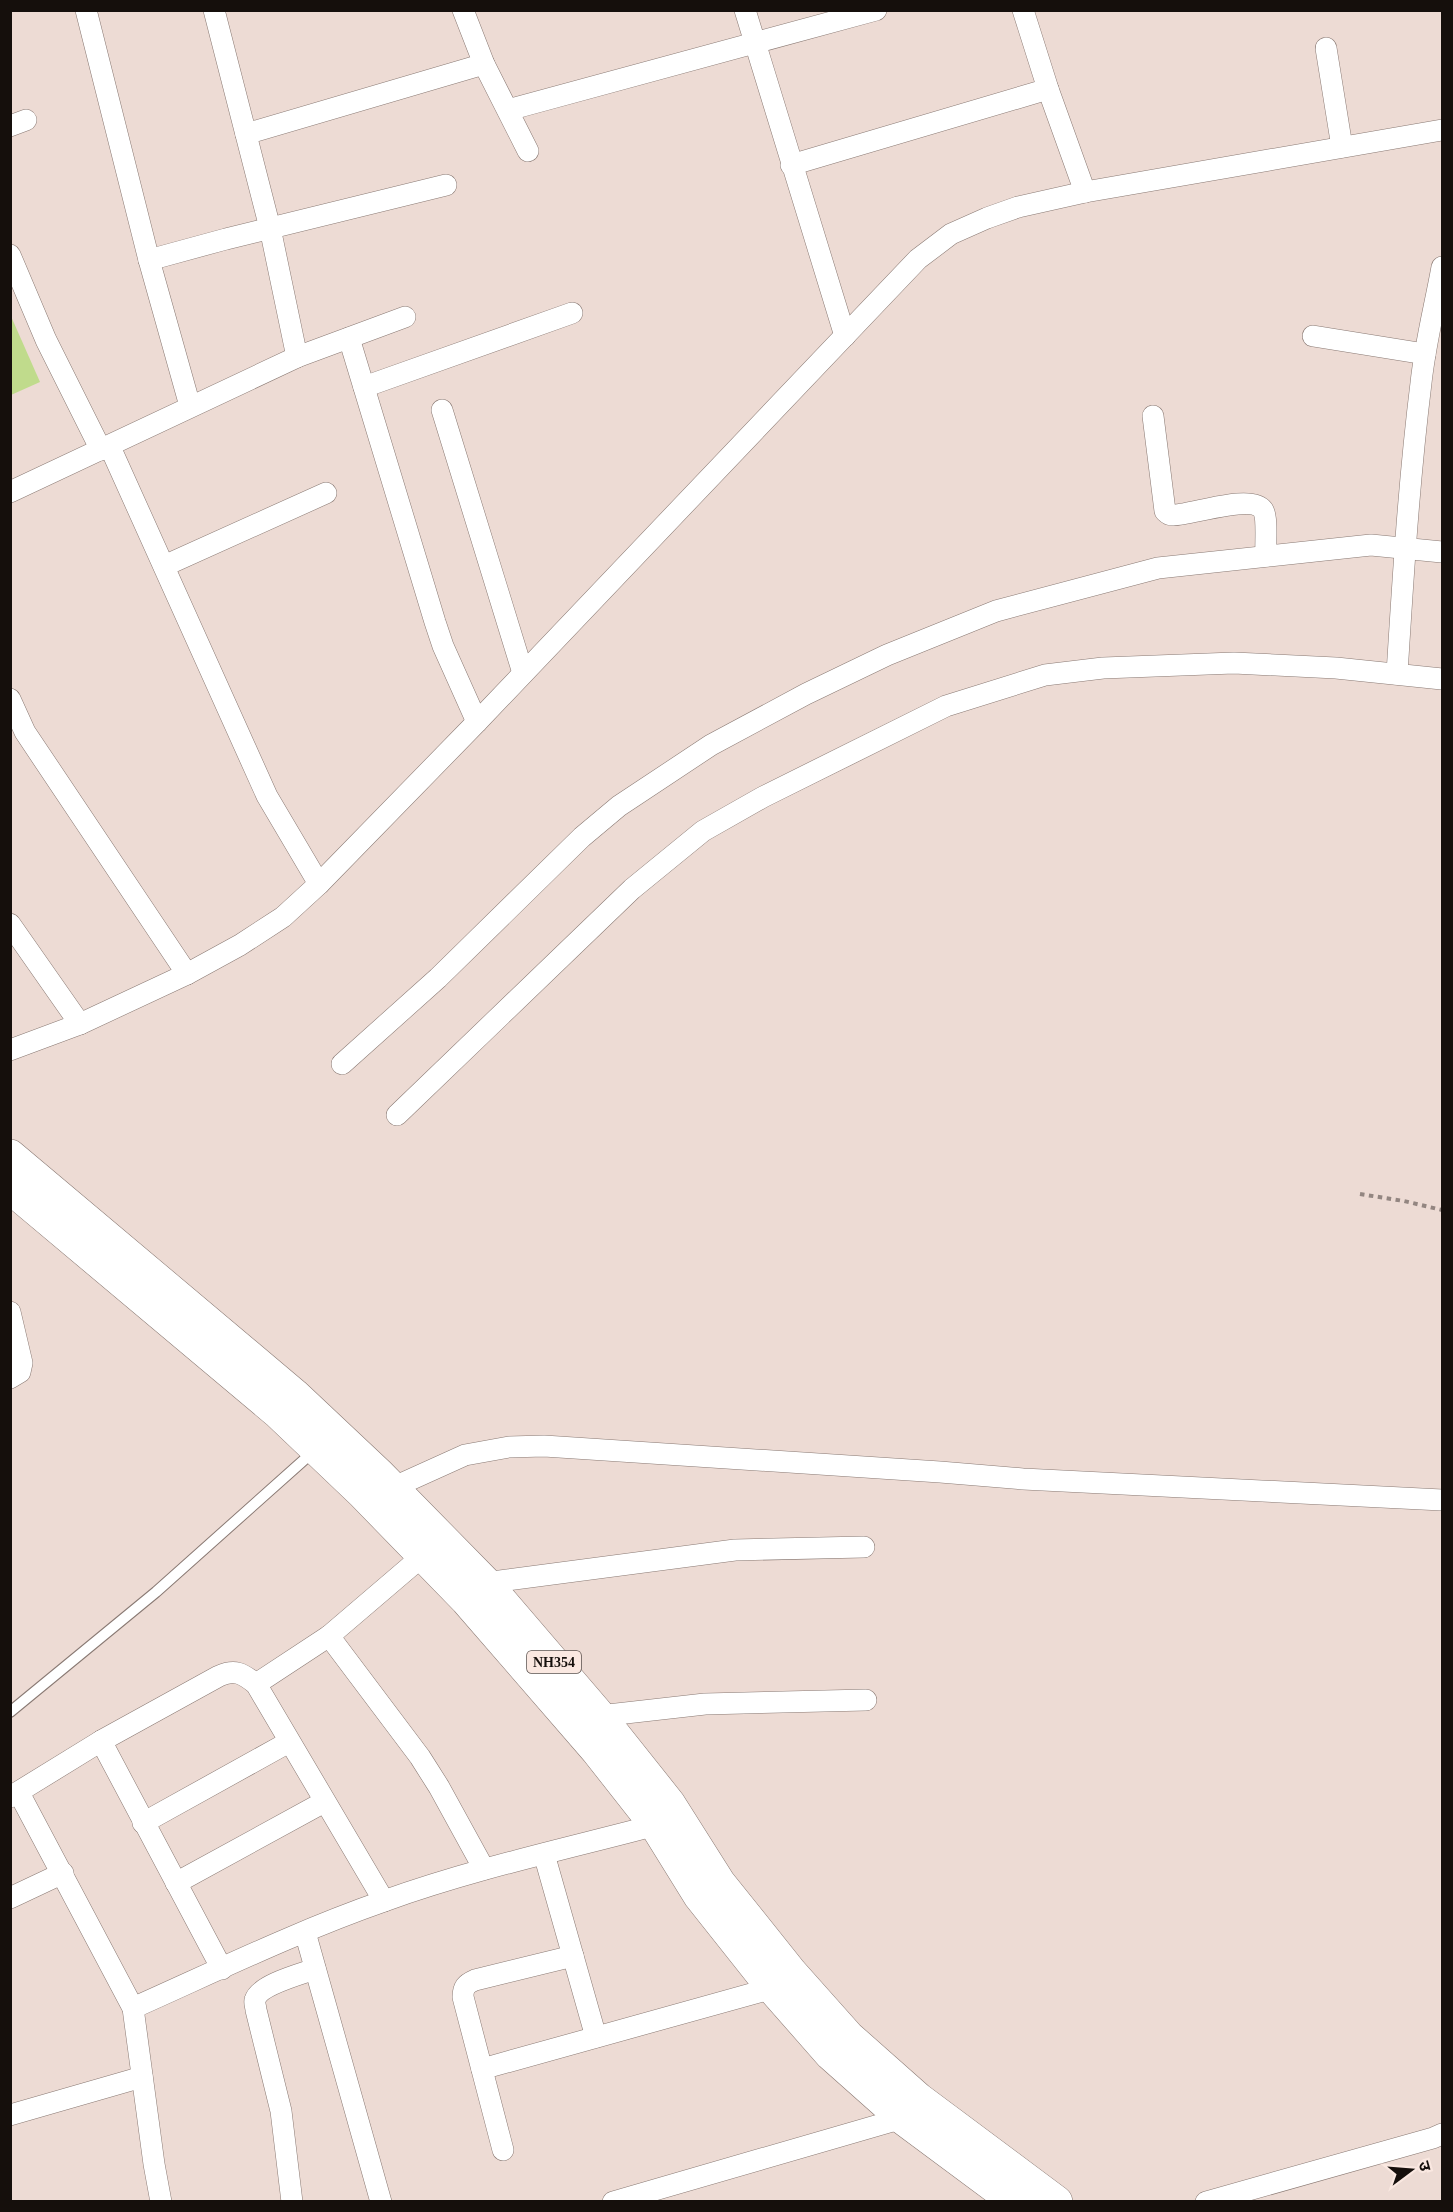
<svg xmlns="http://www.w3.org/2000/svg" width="1453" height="2212" font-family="'Times New Roman','Noto Sans Devanagari',serif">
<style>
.green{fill:#c0db8c}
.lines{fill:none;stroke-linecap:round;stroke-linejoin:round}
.lane-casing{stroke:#897973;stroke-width:12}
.street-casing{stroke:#897973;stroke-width:22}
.highway-casing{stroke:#897973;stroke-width:34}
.path{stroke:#938681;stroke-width:4;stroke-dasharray:4.5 4.5;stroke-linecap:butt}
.lane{stroke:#fff;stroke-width:10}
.street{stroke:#fff;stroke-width:21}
.highway{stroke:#fff;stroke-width:33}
.labels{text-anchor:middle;stroke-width:4.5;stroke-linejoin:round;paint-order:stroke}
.shield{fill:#fae8e1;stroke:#5a504c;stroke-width:1.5}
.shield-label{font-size:14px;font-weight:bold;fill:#150f0c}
</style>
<rect width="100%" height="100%" fill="#eddbd4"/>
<polygon class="green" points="10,314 40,382 11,395 10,395"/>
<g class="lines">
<g class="lane-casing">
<polyline id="lane" points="10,1712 156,1592 314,1451"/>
</g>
<g class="street-casing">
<g id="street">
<polyline points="86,10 149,260 190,406"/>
<polyline points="214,10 270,228 297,357"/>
<polyline points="463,10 484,64 528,151"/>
<polyline points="745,10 845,336"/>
<polyline points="1023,10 1048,89 1085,192"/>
<polyline points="1326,48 1342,147"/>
<polyline points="508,110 876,10"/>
<polyline points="10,126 26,120"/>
<polyline points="246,134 484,64"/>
<polyline points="791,165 1048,89"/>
<polyline points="10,255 46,340 101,450"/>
<polyline points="149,260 226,239 446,185"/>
<polyline points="1313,336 1425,354"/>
<polyline points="349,338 435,622 443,646 477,722"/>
<polyline points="364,387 572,313"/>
<polyline points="442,410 523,673"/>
<path d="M1153,416L1165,511C1168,514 1168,515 1173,515C1189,516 1251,493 1263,510C1268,518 1265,545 1266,556"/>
<polyline points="110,447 267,796 319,884"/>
<polyline points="10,492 297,357 405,317"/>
<polyline points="164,566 326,493"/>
<path d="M1397,674C1403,577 1409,480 1421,383C1425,344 1435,306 1442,267"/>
<polyline points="10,699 25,732 187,974"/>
<polyline points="10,924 80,1024"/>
<polyline points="10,1050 80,1024 187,974 240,945 283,917 319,884 477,722 918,259 951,234 987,218 1018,207 1085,192 1442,130"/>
<polyline points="342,1064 438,978 582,837 619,806 711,745 806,694 887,655 996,611 1158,568 1371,545 1442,552"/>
<polyline points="397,1115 632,889 703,831 763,797 946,706 1045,675 1103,668 1234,663 1336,668 1442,679"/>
<polyline points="10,1312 22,1363 20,1372 10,1378"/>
<polyline points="392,1488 465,1455 509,1447 544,1446 940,1472 1023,1479 1442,1500"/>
<polyline points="485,1583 735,1550 864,1547"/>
<polyline points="329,1636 420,1757 439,1787 484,1869"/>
<polyline points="256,1684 329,1636 432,1548"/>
<polyline points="599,1716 705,1704 866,1700"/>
<polyline points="101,1741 222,1969"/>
<polyline points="19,1793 133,2008 154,2164 161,2202"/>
<path d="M10,1797L101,1741L219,1676C235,1669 242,1673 256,1684L384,1901"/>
<polyline points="143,1823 289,1742"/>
<polyline points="544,1854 596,2037"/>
<polyline points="176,1883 324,1802"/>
<polyline points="10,1898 63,1873"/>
<polyline points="305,1932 381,2202"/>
<path d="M133,2008C216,1971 298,1931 384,1901C473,1869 565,1849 656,1825"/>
<polyline points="482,2069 773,1988"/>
<polyline points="10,2115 142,2077"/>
<path d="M503,2150L463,1997C463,1987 466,1984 475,1980L573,1956"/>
<path d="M292,2202L281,2111L256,2010C256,2007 254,2003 255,2000C259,1985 301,1974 315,1969"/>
<polyline points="613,2202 903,2118"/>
<polyline points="1206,2202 1433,2138 1442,2134"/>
</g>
</g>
<g class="highway-casing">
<g id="highway">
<polyline points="10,1156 294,1395 379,1475 485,1583 599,1716 669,1804 719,1883 791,1973 848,2037 918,2099 1056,2202"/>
<polyline points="10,1187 278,1412 362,1492 467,1600 597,1750 656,1825 700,1896 773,1988 831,2054 903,2118 1016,2202"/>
</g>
</g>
<polyline class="path" points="1360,1194 1404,1201 1442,1210"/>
<use href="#lane" class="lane"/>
<use href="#street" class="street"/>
<use href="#highway" class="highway"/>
</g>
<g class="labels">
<rect class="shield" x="527" y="1651" width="54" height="22" rx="4.5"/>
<g class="shield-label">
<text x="554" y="1667">NH354</text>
</g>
</g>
<rect width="1453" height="2212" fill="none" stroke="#150f0c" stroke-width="24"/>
<g transform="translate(1411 2170) rotate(74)" stroke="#fae8e1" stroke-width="4.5" paint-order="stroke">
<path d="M0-4.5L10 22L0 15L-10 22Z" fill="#150f0c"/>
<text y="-9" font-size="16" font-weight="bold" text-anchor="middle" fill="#150f0c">उ</text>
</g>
</svg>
